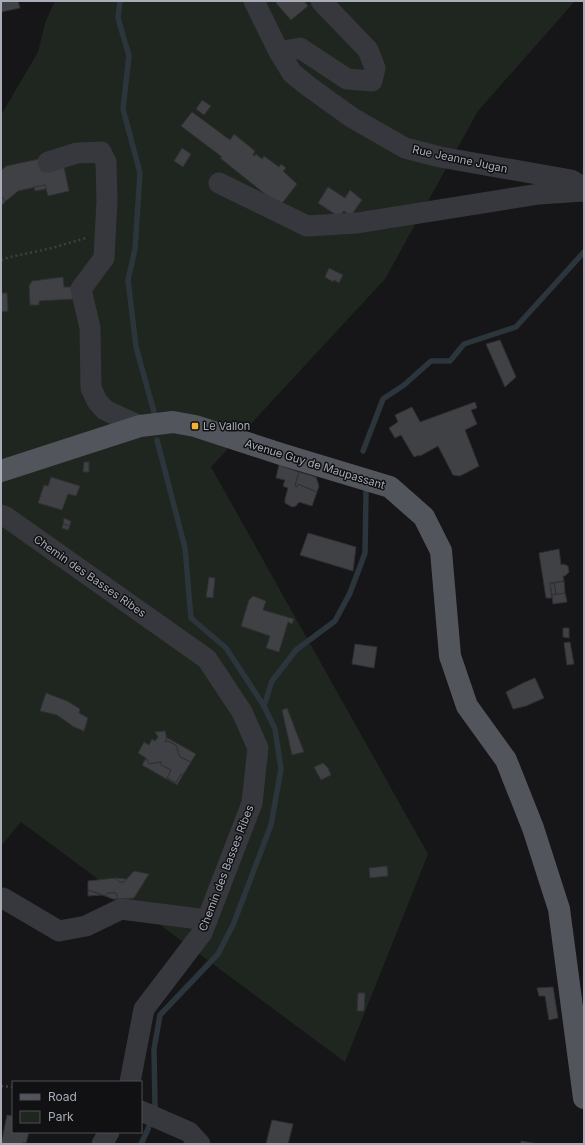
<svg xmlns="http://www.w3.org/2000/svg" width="585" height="1145" font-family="Inter,sans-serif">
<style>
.green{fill:#1e261f}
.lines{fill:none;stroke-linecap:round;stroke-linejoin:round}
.stream{stroke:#2c353c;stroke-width:5.5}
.building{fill:#404145;stroke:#303034}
.path{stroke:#3d3f44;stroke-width:2.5;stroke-dasharray:2 3;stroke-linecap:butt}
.minor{stroke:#37383d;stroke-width:21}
.major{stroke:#53555c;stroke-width:22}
.poi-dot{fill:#f2b134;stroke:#111113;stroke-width:1.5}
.labels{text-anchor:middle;stroke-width:3;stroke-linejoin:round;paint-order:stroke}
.street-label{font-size:11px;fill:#a8adb8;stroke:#111113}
.poi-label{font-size:11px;fill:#a8adb8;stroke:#111113;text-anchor:start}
</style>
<rect width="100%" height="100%" fill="#161618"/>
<polygon class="green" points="55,1 575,1 478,111 385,279 211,467 428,854 345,1062 21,822 1,846 1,115 38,52 45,23"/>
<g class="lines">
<g class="stream">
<polyline points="120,1 118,18 129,56 123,109 140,173 135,249 128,280 136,347 154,412"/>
<polyline points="363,451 383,399 404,385 431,361 450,361 464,344 516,327 584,252"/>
<polyline points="264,706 272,681 296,650 335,621 350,593 365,553 366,492"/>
<polyline points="141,1144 148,1129 155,1107 154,1049 160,1015 218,954 233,925 271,825 281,769 275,729 264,706 226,648 191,618 185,548 157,440"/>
</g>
</g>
<g class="building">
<polygon points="1,1 18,1 20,8 1,12"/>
<polygon points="278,1 304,1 308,6 291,20 276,3"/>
<polygon points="202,100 211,106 204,115 196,109"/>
<polygon points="192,112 230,140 234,134 255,151 253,155 255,156 256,154 262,159 264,156 279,167 281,164 286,168 283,171 297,184 280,206 220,158 222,157 181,126"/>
<polygon points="182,148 191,154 183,167 174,161"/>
<polygon points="39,159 42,171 64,167 69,191 48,196 45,185 18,191 6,201 1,196 1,171 6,166"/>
<polygon points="45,185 46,189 35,191 34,187"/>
<polygon points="328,187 345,198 350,190 362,200 352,214 348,214 344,211 339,217 318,203"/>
<polygon points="1,196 6,201 1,206"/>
<polygon points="329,268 343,275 339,283 334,280 333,282 325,277"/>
<polygon points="63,277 64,287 74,287 74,299 39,301 39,305 30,305 29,286 32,281"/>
<polygon points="1,293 7,293 8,311 1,312"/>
<polygon points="500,340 516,377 505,387 486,344"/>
<polygon points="475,402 477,408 471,410 477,424 465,430 479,466 460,476 453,475 438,446 420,456 419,455 414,457 401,435 395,438 389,428 398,422 395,415 412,407 420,422"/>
<polygon points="84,462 89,462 89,472 83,472"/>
<polygon points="279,465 299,472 295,486 297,487 298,484 317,492 312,506 299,502 296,506 292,507 285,503 285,499 288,488 283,486 285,480 276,478"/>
<polygon points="299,472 316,477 319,486 317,492 298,484 297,487 295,486"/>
<polygon points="51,477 80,486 76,496 68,494 62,510 38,503 44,485 48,486"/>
<polygon points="64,518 71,521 70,526 63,524"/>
<polygon points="63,524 70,526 68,530 62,528"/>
<polygon points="308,533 356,547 353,571 300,555"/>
<polygon points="559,549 561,565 563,564 568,566 569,572 565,576 563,576 564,581 550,583 552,598 546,598 539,553"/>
<polygon points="209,577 215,578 213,598 206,597"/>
<polygon points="564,581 565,593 556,595 554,583"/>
<polygon points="550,583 554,583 556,595 552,595"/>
<polygon points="565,593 567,602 553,604 552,595"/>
<polygon points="253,596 266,601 263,610 294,619 292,624 288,622 279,652 266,648 270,636 241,626 249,600"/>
<polygon points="563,628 569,628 569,638 563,637"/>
<polygon points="570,642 574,664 567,665 564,643"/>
<polygon points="355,644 377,647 374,668 352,664"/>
<polygon points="535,678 544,698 526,706 513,709 506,692 523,683"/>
<polygon points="46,693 67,701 80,709 79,713 88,718 84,731 74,727 57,715 40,711"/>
<polygon points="287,708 304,752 292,755 282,710"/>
<polygon points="165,731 167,739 165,742 168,741 176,745 180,757 191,762 183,775 181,774 176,783 167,778 171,770 161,765 161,762 149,764 146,758 138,753 144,742 149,745 152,739 155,741 158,737 155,732"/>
<polygon points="166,737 196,754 191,762 180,757 176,745 168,741 165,742 167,739"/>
<polygon points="146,758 149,764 161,762 161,765 171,770 167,778 176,783 181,774 183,775 177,785 142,765"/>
<polygon points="323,763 328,768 331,775 321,780 314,767"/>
<polygon points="387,866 388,876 370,878 369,868"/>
<polygon points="134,871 149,874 134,898 118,899 116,893 107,893 105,896 88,890 88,881 115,878 119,882 124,882"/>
<polygon points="115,878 116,878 127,879 124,882 119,882"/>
<polygon points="88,890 102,895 88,896"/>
<polygon points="107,893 116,893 118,899 113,899 105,896"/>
<polygon points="553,987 558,1018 549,1020 545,996 539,996 537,988"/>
<polygon points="358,993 365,993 364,1011 357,1011"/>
<polygon points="7,1115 13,1116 13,1132 29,1132 26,1143 23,1142 23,1144 1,1144 1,1140 2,1140"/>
<polygon points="272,1120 293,1124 288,1144 266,1144"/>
<polygon points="521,1141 538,1144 521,1144"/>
</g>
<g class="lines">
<g class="path">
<polyline points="1,260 10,257 52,248 86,238"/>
<polyline points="1,1086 13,1087"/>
</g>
<g class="minor">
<polyline points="254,1 279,52 292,73 308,86 351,117 405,148 440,157 571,180 584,188"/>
<polyline points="279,52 300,48 347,79 372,81 375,68 368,50 321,1"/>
<polyline points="48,162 77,153 101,152 106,162 107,200 104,258 81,289 90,328 91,388 97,401 105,410 140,426"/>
<polyline points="219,183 307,226 357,223 539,194 584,191"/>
<polyline points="1,515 6,517 207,659 242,712 258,748 252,803 202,933 144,1009 130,1082"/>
<polyline points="1,899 3,898 59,931 86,926 121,909 207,920"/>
<polyline points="141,1111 189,1132 200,1144"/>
<polyline points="102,1144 109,1132"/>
</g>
<polyline class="major" points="1,471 140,426 173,422 195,426 284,455 390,487 424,517 441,551 450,656 467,706 506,760 533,828 559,909 584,1098"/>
</g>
<rect class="poi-dot" x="191" y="422" width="8" height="8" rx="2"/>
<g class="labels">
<g class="street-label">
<text transform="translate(460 159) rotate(12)" y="4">Rue Jeanne Jugan</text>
<text transform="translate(315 464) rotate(17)" y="4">Avenue Guy de Maupassant</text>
<text transform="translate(90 576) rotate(35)" y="4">Chemin des Basses Ribes</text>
<text transform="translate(226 868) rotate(-69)" y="4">Chemin des Basses Ribes</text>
</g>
<g class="poi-label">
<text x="203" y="430">Le Vallon</text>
</g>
</g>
<rect width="585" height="1145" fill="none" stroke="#a8adb8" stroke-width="4"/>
<rect x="12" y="1081" width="130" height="52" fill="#111113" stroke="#4d4f55"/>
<rect x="20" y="1094" width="20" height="6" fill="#53555c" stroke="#4d4f55"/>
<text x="48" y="1101" font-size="12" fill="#a8adb8">Road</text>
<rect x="20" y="1111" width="20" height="12" fill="#1e261f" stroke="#4d4f55"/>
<text x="48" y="1121" font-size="12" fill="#a8adb8">Park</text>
</svg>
